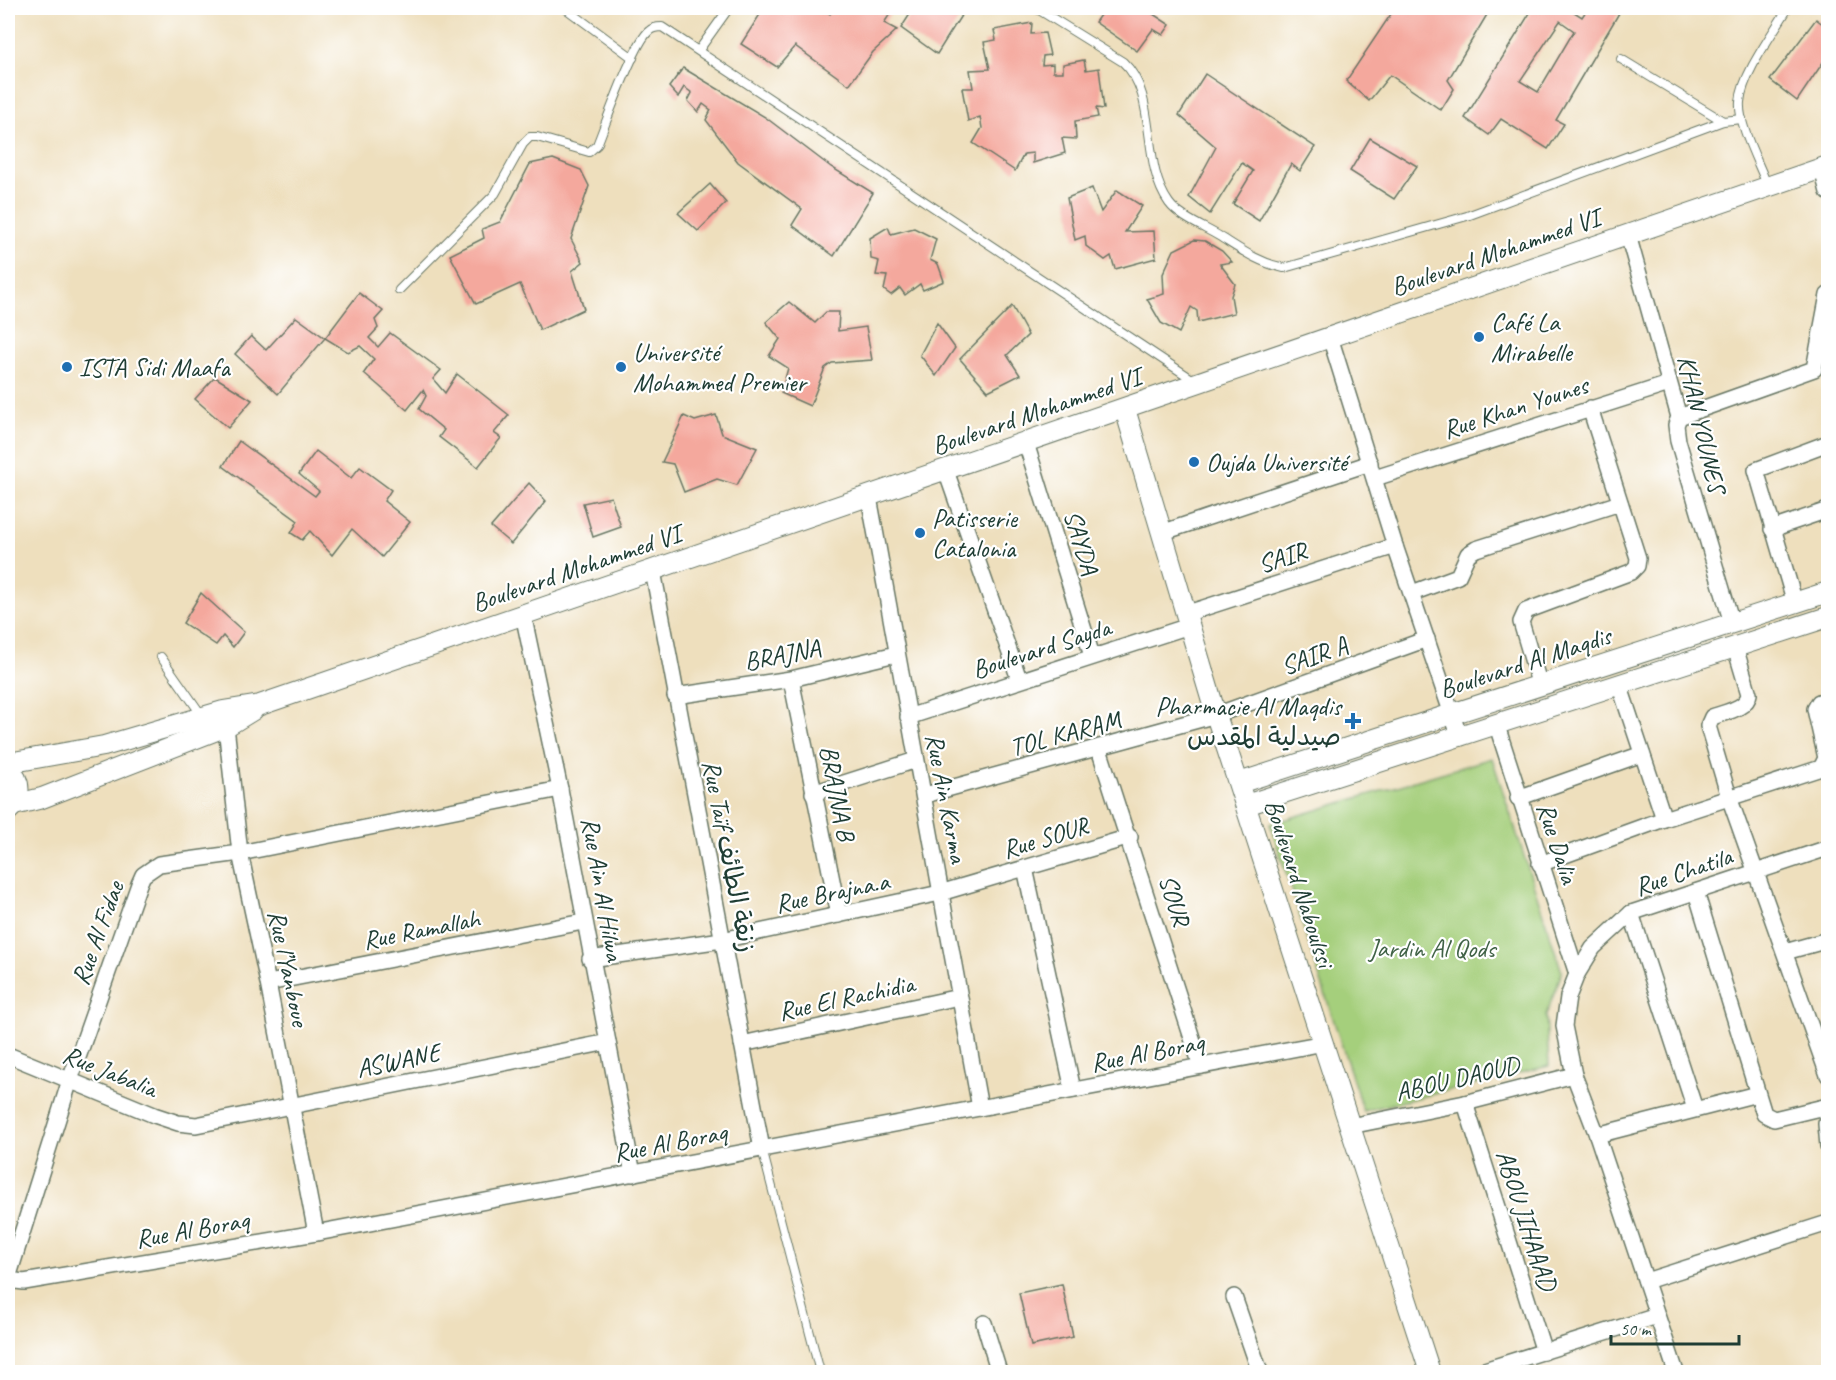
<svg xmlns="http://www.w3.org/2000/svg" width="1836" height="1380" font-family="Caveat,'Playpen Sans Arabic',sans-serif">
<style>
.green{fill:#a5cf7b;stroke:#628658;stroke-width:1.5}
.building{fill:#f4a89d;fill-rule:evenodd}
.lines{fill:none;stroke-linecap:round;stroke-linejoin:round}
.service-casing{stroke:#677664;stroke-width:10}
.minor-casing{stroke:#677664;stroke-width:18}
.tertiary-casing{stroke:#677664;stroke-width:22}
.service{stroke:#fff;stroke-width:8}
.minor{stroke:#fff;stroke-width:15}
.tertiary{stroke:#fff;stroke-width:20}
.poi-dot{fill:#1f6fb2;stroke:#fff;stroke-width:2}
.labels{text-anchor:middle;stroke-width:4.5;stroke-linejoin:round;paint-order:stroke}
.street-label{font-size:26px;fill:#1f3d34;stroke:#fff}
.poi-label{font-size:26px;fill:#1f3d34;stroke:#fff;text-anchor:start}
.park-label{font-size:26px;fill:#406246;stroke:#fff}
</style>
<rect width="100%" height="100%" fill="#fff"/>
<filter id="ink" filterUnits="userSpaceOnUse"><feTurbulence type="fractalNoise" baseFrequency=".0167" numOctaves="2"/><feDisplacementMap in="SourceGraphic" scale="12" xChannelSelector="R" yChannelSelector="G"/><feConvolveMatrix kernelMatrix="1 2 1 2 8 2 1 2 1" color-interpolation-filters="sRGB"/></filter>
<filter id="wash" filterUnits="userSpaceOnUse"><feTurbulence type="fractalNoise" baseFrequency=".008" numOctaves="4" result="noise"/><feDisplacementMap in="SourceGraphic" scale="24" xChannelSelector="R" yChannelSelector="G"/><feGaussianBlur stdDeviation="1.35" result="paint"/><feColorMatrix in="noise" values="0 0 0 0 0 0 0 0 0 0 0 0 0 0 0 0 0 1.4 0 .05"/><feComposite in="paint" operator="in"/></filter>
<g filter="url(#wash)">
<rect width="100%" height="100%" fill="#eedfbd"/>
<polygon class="green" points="1492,758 1562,972 1546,1015 1549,1066 1363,1111 1270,824"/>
<g id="blocks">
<g class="building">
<polygon points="755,8 822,8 830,14 834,8 894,8 884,23 897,30 873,52 849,85 795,46 777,67 741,44 761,13"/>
<polygon points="914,8 952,8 962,14 937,54 901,28"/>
<polygon points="1105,8 1144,8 1170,25 1163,35 1153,29 1137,51 1095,22"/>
<polygon points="1395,8 1491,8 1448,80 1454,89 1441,110 1390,75 1369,101 1346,81"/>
<path d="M1533,8H1568L1582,17L1588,8H1622L1556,120L1564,124L1548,149L1501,119L1489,135L1465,118ZM1560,21L1574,31L1538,92L1520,81Z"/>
<polygon points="1816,19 1828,28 1828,55 1797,101 1770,80"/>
<polygon points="1032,23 1031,34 1045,33 1050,55 1043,56 1042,65 1053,64 1053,72 1063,72 1063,64 1084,60 1086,70 1099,68 1104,109 1096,108 1098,117 1075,121 1076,139 1062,138 1065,153 1033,163 1033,153 1024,154 1015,171 973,143 982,128 980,117 968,121 962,88 973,88 970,70 990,69 984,42 996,40 994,30"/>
<polygon points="683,68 765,117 831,167 873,193 834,256 792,225 802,209 738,162 706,120 711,110 703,104 698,112 688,101 692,93 684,87 678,97 669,87"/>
<polygon points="1205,74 1315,147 1300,171 1291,164 1259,221 1233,204 1253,171 1242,163 1210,214 1189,197 1216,147 1179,115"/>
<polygon points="1370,138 1417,166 1394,199 1350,171"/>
<polygon points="553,159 581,170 589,186 571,239 583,262 572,271 584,309 540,330 520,284 476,304 450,255 484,238 482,229 500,222 530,164"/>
<polygon points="710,184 726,203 698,231 678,213"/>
<polygon points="1092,188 1101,212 1117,190 1142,206 1125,232 1154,231 1156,258 1115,269 1111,256 1105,260 1086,246 1085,236 1075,240 1067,198"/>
<polygon points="888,227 891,234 914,228 936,239 930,260 938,264 944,281 923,290 920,284 905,295 900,288 891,295 884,290 887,276 876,275 879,261 871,259 870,238"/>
<polygon points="1194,240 1205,241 1222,251 1232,262 1220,264 1235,284 1231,296 1234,313 1198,322 1197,311 1191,307 1179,333 1161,323 1147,299 1164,294 1163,274 1174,250"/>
<polygon points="359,293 383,311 375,320 378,328 369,338 378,347 390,333 441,370 433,379 445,393 457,374 509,415 494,433 501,438 478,467 439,437 444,430 419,409 426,396 423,390 407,410 364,373 374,359 360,346 348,352 325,338"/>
<polygon points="789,302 815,323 826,312 839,312 838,331 866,327 872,360 832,363 825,368 810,406 781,393 788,368 769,356 780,339 766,322"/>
<polygon points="1012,306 1028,335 1007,355 1020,375 988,391 960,359"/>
<polygon points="296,317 325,338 278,394 235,354 251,336 266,350"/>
<polygon points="937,323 955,348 936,376 920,355"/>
<polygon points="215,377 252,400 228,428 195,399"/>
<polygon points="716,415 722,434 757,448 737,485 717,479 684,492 673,464 662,462 684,416 695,421"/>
<polygon points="239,441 315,496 319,491 299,474 316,451 351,478 360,467 391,490 384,501 410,522 382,557 352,529 332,555 310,531 302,540 291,533 298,521 223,466"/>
<polygon points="529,483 546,501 511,544 491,527"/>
<polygon points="611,497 621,527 593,537 583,503"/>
<polygon points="201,593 244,632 233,647 223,636 216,645 183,623"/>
<polygon points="1062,1284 1073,1337 1031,1346 1019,1293"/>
</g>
</g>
</g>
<g filter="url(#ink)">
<use href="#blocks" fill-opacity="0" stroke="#677664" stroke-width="1.5"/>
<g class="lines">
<g class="service-casing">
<g id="service">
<polyline points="565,8 633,58"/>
<path d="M1036,8L1123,62C1159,95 1140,163 1169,203C1179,217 1204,227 1219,236C1240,249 1259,263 1284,268L1467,216L1723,121L1742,119"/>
<polyline points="699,50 729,8"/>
<polyline points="1621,59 1723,121"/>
<path d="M1767,185C1759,163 1738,125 1740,102C1742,74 1774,32 1788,8"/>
<path d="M399,290L495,194L523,144L530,137H537L589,152L597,145C606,123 634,43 649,31C653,27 658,27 662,27L1195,381"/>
<polyline points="161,657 203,717"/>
<polyline points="762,1149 820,1372"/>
</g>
</g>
<g class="minor-casing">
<g id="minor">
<polyline points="1822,169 1828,192"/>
<polyline points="1628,235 1679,417 1676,425 1678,441 1732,623"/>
<polyline points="1330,337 1395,546 1460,738"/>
<polyline points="1679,417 1814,369 1828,295"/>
<polyline points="1026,443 1092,656"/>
<polyline points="946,471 1019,679"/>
<polyline points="1375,478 1669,384"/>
<polyline points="869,497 980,1108"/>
<polyline points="1772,529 1828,510"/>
<polyline points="1161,533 1370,463"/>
<polyline points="653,571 762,1149"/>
<polyline points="1412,593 1458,576 1468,554 1476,549 1620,503"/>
<polyline points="1795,603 1756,470 1828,443"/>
<polyline points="523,614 560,789 633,1174"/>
<polyline points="1185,614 1395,546"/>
<path d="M1735,647L1749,694C1747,709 1725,712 1712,717L1708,726L1729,797L1828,1075"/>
<polyline points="791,679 839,915"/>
<polyline points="1619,684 1664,819"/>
<polyline points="1540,686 1521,622 1526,611 1631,572 1637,566 1638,558 1590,408"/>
<polyline points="675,696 791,679 896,654"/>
<polyline points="225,717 240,853 268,983 316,1233"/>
<polyline points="908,717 1189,626"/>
<polyline points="1497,726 1577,974"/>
<polyline points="1099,749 1201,1066"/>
<polyline points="813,793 916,760"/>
<polyline points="925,795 1216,715 1427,639"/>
<polyline points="1518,798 1642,754"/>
<polyline points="1540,864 1664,819 1821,768 1826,758 1815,709 1819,702 1828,699"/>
<polyline points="1025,868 1073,1090"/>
<polyline points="1696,892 1764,1114 1774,1119 1828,1106"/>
<polyline points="1631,913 1695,1109"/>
<polyline points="1785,952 1828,940"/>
<polyline points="590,959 722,940 940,893 1130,837"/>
<polyline points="268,983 583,922"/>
<polyline points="742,1044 959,997"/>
<polyline points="8,1055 154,1115 178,1123 196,1125 608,1042"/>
<polyline points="1465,1103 1544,1352"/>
<polyline points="1828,1110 1826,1124 1828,1146"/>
<polyline points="1350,1126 1465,1103 1574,1075"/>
<polyline points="1597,1135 1757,1094"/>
<polyline points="8,1278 70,1080 139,884 143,875 159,864 240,853 560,789"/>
<polyline points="8,1280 24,1282 316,1233 1324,1043"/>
<polyline points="1646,1281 1828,1223"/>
<polyline points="1234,1297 1260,1372"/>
<polyline points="984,1323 999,1372"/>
<polyline points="1478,1372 1657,1316"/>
<polyline points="1676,1372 1597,1135 1574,1075 1564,1026 1568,997 1577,974 1593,948 1631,913 1828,848"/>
</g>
</g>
<g class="tertiary-casing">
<g id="tertiary">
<polyline points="1125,409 1216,715 1430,1372"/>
<polyline points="8,763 104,746 223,711 260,705 1828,166"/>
<path d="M8,768C22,781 22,798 8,811"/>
<polyline points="1239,783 1828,592"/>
<polyline points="14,805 42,798 227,726 253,710"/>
<polyline points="1246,805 1828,617"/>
</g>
</g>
<use href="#service" class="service"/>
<use href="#minor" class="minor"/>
<use href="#tertiary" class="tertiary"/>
</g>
</g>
<g class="poi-dot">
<circle cx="1479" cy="337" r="6"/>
<circle cx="67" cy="367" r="6"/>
<circle cx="621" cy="367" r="6"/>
<circle cx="1194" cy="462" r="6"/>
<circle cx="920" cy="533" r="6"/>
<path d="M1350 712h6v6h6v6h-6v6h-6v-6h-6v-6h6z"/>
</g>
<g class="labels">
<g class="street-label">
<text transform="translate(1495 252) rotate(-19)" y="9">Boulevard Mohammed VI</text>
<text transform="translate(1515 407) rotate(-18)" y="9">Rue Khan Younes</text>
<text transform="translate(1036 411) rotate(-19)" y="9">Boulevard Mohammed VI</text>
<text transform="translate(1702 424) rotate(77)" y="9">KHAN YOUNES</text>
<text transform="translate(1082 542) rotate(73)" y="9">SAYDA</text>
<text transform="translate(1282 557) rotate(-18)" y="9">SAIR</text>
<text transform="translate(576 568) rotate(-19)" y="9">Boulevard Mohammed VI</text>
<text transform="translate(1041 648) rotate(-18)" y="9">Boulevard Sayda</text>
<text transform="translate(782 654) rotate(-11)" y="9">BRAJNA</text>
<text transform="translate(1314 655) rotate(-20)" y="9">SAIR A</text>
<text transform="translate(1525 662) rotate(-18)" y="9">Boulevard Al Maqdis</text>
<text transform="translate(1065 733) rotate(-15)" y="9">TOL KARAM</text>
<text transform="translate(838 793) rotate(79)" y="9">BRAJNA B</text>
<text transform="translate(947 798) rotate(79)" y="9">Rue Ain Karma</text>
<text transform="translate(1045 837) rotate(-17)" y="9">Rue SOUR</text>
<text transform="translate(1558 843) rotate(72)" y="9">Rue Dalia</text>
<text transform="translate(730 856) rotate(79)" y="9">Rue Taïf زنقة الطائف</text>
<text transform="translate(1683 871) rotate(-19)" y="9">Rue Chatila</text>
<text transform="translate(1300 883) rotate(72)" y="9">Boulevard Naboulssi</text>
<text transform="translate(603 889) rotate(80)" y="9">Rue Ain Al Hilwa</text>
<text transform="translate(832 892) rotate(-12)" y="9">Rue Brajna.a</text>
<text transform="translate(1175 900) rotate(73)" y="9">SOUR</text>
<text transform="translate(421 929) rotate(-11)" y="9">Rue Ramallah</text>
<text transform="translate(97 933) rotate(-70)" y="9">Rue Al Fidae</text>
<text transform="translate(289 968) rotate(78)" y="9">Rue l’Yanboue</text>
<text transform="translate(846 997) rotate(-12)" y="9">Rue El Rachidia</text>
<text transform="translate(1147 1052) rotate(-11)" y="9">Rue Al Boraq</text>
<text transform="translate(398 1060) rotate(-12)" y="9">ASWANE</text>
<text transform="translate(110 1071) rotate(22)" y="9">Rue Jabalia</text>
<text transform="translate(1457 1078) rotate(-13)" y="9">ABOU DAOUD</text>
<text transform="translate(670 1142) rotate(-11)" y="9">Rue Al Boraq</text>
<text transform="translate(1527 1220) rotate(72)" y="9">ABOU JIHAAAD</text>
<text transform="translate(192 1229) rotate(-10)" y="9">Rue Al Boraq</text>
</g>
<g class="poi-label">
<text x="1491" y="331">Café La<tspan x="1491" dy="30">Mirabelle</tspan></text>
<text x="633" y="361">Université<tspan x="633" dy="30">Mohammed Premier</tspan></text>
<text x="79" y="376">ISTA Sidi Maafa</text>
<text x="1206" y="471">Oujda Université</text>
<text x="932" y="527">Patisserie<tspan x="932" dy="30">Catalonia</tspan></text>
<text x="1341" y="715" text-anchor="end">Pharmacie Al Maqdis<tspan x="1341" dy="30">صيدلية المقدس</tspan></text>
</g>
<g class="park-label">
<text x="1432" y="957">Jardin Al Qods</text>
</g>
</g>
<rect width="1836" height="1380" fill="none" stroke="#fff" stroke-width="30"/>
<path d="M1611 1335v9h128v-9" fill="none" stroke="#1f3d34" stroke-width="3"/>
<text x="1620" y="1335" font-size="18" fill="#1f3d34" stroke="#ffffff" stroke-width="4.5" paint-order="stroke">50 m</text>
</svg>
